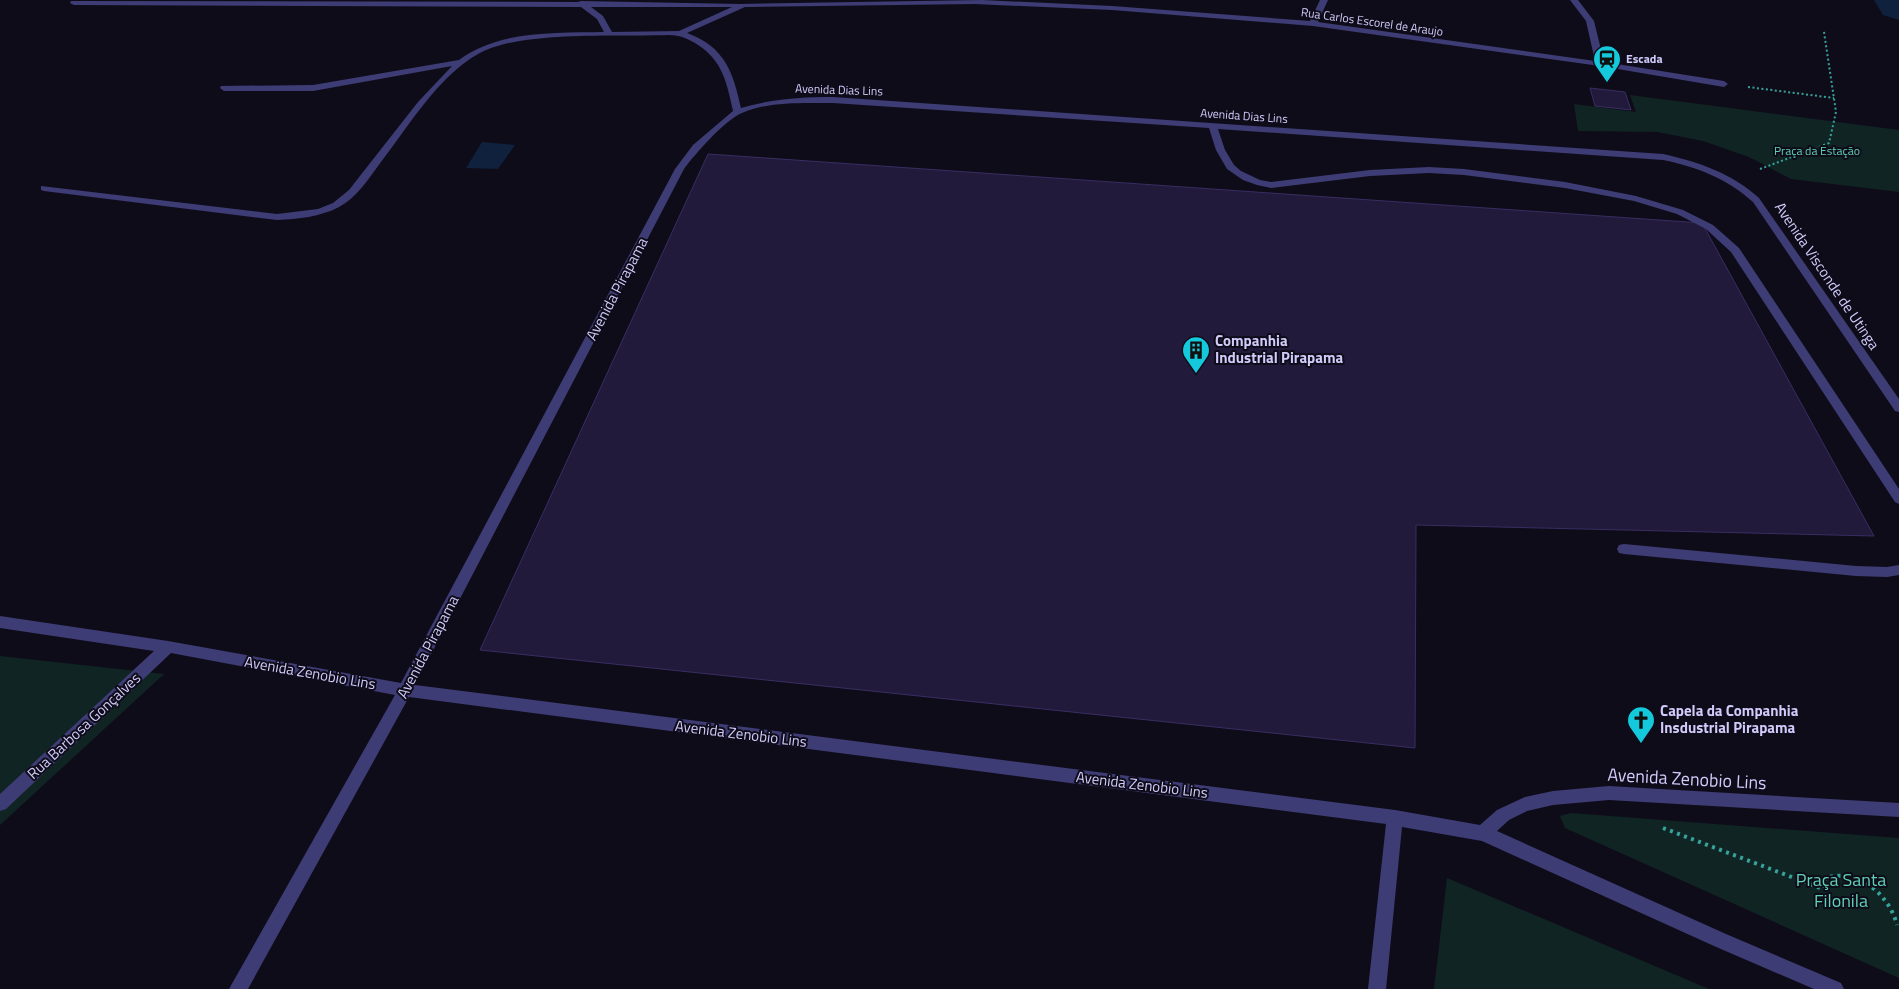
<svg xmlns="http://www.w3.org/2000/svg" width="1899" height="989" font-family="'Titillium Web',sans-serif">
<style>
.green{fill:#102423}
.water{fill:#0f213c}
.building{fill:#211a3a;stroke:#392e63}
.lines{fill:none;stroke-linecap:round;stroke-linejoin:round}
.path-far1{stroke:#37a29b;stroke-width:2;stroke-dasharray:2 2.5;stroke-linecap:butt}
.path{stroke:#37a29b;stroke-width:4;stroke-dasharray:3 4.5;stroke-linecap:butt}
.minor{fill:#3e3c75;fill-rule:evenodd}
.labels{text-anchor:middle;stroke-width:4;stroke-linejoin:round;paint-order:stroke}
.far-street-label{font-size:12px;fill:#d0cbfa;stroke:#0f0c1a}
.far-poi-label{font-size:12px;font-weight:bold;fill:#d0cbfa;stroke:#0f0c1a;text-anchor:start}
.far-park-label{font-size:12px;fill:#5fd2b5;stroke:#0f0c1a}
.street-label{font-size:15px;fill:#d0cbfa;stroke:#0f0c1a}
.poi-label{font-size:15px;font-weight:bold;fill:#d0cbfa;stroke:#0f0c1a;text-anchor:start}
.near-street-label{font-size:18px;fill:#d0cbfa;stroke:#0f0c1a}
.near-park-label{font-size:18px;fill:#5fd2b5;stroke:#0f0c1a}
</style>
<rect width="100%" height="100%" fill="#0f0c1a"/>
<g class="green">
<polygon points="1630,95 1899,130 1899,192 1791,179 1749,157 1703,141 1657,132 1578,131 1574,104 1636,112"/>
<polygon points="0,656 164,674 0,825"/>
<polygon points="1571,813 1899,838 1899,978 1565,828 1560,816"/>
<polygon points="1447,878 1709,989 1434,989"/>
</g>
<g class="water">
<polygon points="1874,0 1899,0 1899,20 1883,15"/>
<polygon points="482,142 515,145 498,169 466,168"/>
</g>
<g class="building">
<polygon points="1590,88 1625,92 1631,110 1595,106"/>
<polygon points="708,154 1702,223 1874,536 1416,525 1415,748 480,650"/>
</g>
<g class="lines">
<g class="path-far1">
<polyline points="1748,87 1834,98"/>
<polyline points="1760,169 1829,143 1836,112 1824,32"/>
</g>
<path class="path" d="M1663,828L1823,889L1825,878C1858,868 1889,894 1897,925"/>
<g class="minor">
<path d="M982,0L1112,6L1310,21L1320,0H1328L1318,22L1595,61L1586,21L1570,0H1578L1594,21L1604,62L1724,81L1728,84L1724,87L1600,66L1313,26L1112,10L975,4L745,7L687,33C725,47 733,72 741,108C771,99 801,97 833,97L1663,154C1699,162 1731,173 1759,198L1899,399V412L1895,411L1753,202C1726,178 1697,167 1663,160L1218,129L1225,150L1234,165L1241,171L1260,180L1271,182L1370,170L1429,167L1464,169L1565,182L1636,196L1683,210L1713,225L1739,248L1899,489V504L1895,502L1731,252L1706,229L1677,214L1634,201L1565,188L1464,175L1429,173L1370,176L1271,188L1257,185L1243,180L1227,169L1216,150L1209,128L833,103C803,103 770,101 742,113C725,120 695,154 684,169L415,685L1395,810L1480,825L1497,810L1525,797L1553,791L1609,786L1899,803V817L1609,800L1553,805L1527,811L1509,820L1497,831L1726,934L1841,983L1844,989H1814L1714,946L1482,841L1402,827L1386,989H1368L1386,824L409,697L248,989H229L395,695L171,653L6,809L0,811V794L154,651L0,628V616L168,641L401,683L675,169L693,145L733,111C727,84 723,61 698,45C689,39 680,35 669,35C619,37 520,30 478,54C438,76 406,130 378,166C367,181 356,198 339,207C320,217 298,219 277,220L44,191L41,190V186L277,214L318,209L333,203L349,190L418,102L452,66L313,91H224L220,88L221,86L313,85L459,60C499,30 556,33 604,32L597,19L581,7L74,5L70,3L71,1L578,2L581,1L739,4ZM591,7H732L679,31L612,32L603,16Z"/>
<polygon points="1624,544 1856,566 1887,567 1899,565 1899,575 1887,577 1856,576 1624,554 1619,553 1617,549 1619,545"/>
</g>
</g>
<defs>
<g id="station-pin" transform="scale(1.4375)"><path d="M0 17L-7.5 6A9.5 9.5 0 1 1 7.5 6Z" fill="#15c9dc" stroke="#0f0c1a"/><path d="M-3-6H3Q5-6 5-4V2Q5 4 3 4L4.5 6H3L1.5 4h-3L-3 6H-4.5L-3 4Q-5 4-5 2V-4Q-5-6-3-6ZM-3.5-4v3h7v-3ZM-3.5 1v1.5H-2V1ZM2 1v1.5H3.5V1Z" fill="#111"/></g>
<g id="building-pin" transform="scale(1.4375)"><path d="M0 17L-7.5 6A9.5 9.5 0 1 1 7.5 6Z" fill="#15c9dc" stroke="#0f0c1a"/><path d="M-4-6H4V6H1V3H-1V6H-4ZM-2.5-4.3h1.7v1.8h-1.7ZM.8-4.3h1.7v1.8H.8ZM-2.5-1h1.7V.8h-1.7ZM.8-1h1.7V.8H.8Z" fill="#111"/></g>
<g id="church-pin" transform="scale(1.4375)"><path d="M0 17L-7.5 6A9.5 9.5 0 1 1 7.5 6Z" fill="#15c9dc" stroke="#0f0c1a"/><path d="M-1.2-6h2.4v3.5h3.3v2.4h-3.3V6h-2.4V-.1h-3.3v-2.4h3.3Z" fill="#111"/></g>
</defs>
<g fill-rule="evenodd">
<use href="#station-pin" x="1607" y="59"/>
<use href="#building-pin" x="1196" y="350"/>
<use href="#church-pin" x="1641" y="720"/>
</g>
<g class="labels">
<g class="far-street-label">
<text transform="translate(1372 22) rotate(8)" y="4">Rua Carlos Escorel de Araujo</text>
<text transform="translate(839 90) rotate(2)" y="4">Avenida Dias Lins</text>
<text transform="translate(1244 116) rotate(4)" y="4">Avenida Dias Lins</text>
</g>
<g class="far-poi-label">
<text x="1626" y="63">Escada</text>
</g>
<g class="far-park-label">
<text x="1817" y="155">Praça da Estação</text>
</g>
<g class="street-label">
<text transform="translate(1827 276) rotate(56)" y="5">Avenida Visconde de Utinga</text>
<text transform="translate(617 289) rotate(-62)" y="5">Avenida Pirapama</text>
<text transform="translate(428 647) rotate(-62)" y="5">Avenida Pirapama</text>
<text transform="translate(310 673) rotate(10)" y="5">Avenida Zenobio Lins</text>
<text transform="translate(84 726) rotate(-43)" y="5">Rua Barbosa Gonçalves</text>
<text transform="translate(741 734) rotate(7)" y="5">Avenida Zenobio Lins</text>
<text transform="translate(1142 785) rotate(7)" y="5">Avenida Zenobio Lins</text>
</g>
<g class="poi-label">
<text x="1215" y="346">Companhia<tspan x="1215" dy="17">Industrial Pirapama</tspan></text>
<text x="1660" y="716">Capela da Companhia<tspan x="1660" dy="17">Insdustrial Pirapama</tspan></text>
</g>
<g class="near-street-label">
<text transform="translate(1687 779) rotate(3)" y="6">Avenida Zenobio Lins</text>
</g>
<g class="near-park-label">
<text x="1841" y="886">Praça Santa<tspan x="1841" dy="21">Filonila</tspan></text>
</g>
</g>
</svg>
